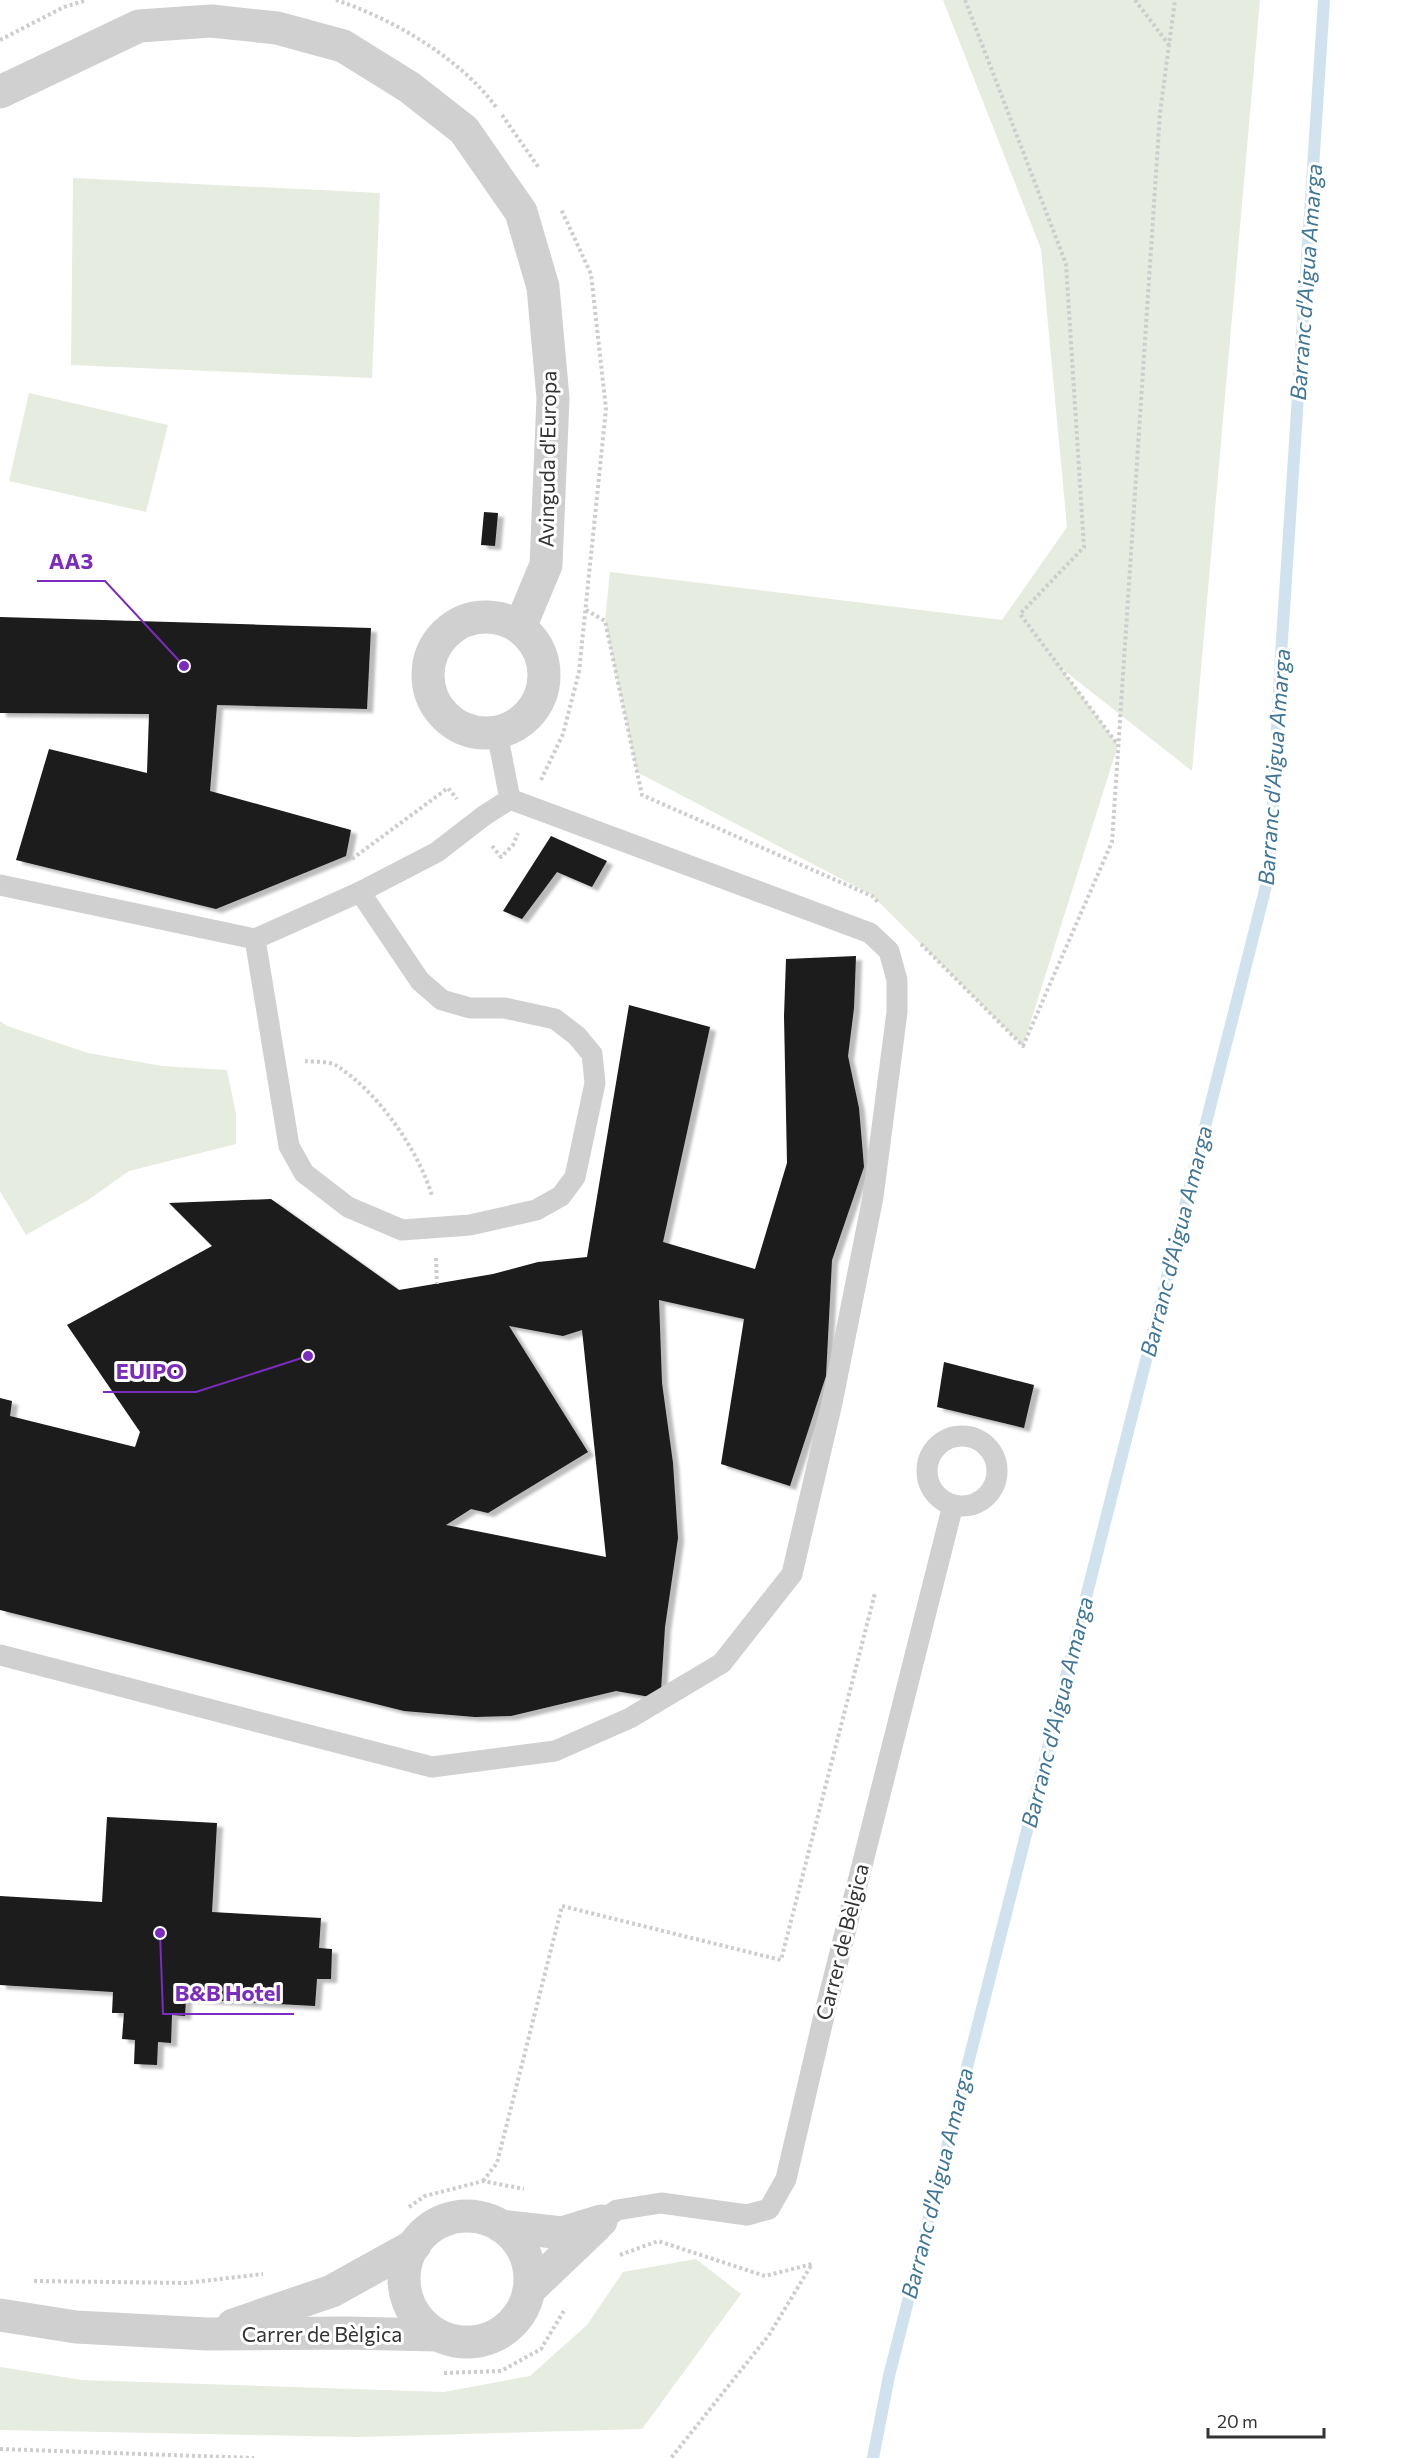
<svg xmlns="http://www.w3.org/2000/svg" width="1418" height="2458" font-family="Commissioner,sans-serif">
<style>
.green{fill:#e6ecdf}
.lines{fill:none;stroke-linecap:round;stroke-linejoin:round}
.stream{stroke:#cfe2ee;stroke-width:12}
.building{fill:#1a1a1a;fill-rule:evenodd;filter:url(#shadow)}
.path{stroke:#cdcdcd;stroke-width:4;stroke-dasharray:3 3;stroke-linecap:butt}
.lane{stroke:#d0d0d0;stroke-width:21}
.street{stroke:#d0d0d0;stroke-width:33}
.labels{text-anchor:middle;stroke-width:6;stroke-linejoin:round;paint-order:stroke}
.street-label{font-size:21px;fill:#333;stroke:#fff}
.water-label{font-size:22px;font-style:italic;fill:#3f7597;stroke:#fff}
.leader{fill:none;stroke:#7b2cbf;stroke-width:2}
.callout-dot{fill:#7b2cbf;stroke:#fff;stroke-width:2}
.callout-label{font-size:22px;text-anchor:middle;font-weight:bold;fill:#7b2cbf;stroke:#fff;stroke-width:6;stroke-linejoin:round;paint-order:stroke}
</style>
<defs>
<filter id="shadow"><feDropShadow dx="6" dy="4" stdDeviation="1.5" flood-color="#0004"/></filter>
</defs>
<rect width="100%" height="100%" fill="#fff"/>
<g class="green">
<polygon points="943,0 1260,0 1192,771 1061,668 1118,745 1023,1046 872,895 637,772 605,621 610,572 1002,620 1067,527 1041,249"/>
<polygon points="73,178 380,193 372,378 71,365"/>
<polygon points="29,393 168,425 146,512 9,481"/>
<polygon points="0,1021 7,1026 88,1053 162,1066 227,1070 236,1114 236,1144 129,1171 88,1200 26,1235 0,1191"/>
<polygon points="696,2259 741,2294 642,2429 359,2437 0,2430 0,2367 82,2380 444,2392 530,2376 587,2325 623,2272"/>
</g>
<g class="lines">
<polyline class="stream" points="873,2458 889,2376 1269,874 1281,655 1324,0"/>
</g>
<g class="building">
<polygon points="484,512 498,513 495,546 481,545"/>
<polygon points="0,617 371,628 367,709 217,705 210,791 351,830 346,856 216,909 16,860 49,749 147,773 149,714 0,713"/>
<polygon points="551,836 607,861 592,887 557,872 522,919 503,911"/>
<path d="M856,956L854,1008L848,1056L859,1108L864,1167L832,1260L826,1376L790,1486L721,1464L744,1319L659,1300L662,1383L673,1463L678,1538L665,1627L661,1690L650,1697L616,1691L511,1716L475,1717L404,1711L0,1610V1398L12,1401L10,1416L135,1447L140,1432L67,1325L212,1246L169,1203L271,1199L399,1290L493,1274L538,1262L587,1257L629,1005L710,1027L663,1242L755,1269L787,1163L784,1016L786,959ZM509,1326L563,1336L582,1330L606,1557L446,1525L471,1509L488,1513L588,1452Z"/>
<polygon points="944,1362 1034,1385 1024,1428 937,1407"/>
<polygon points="107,1817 217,1823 212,1912 321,1918 319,1948 332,1949 331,1979 317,1979 315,2006 186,1999 185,2016 172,2015 171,2043 158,2042 157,2065 134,2064 135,2040 122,2039 124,2013 112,2013 113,1992 0,1985 0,1896 102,1902"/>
</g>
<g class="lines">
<g class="path">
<path d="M336,0C393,19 460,58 496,107"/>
<polyline points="965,0 1066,264 1084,547 1020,614 1118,745"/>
<polyline points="1135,0 1169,45"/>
<polyline points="0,40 64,7 87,0"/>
<polyline points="502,115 539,168"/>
<polyline points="586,610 605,621 642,795 872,896 879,903"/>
<polyline points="541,780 563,734 579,672 606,409 591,274 561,209"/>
<polyline points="492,846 501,857 513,845 518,833"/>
<polyline points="352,859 448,788 457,799"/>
<polyline points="921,944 1023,1046 1112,842 1160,113 1175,0"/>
<path d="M305,1061C314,1062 330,1061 337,1066C378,1092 419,1151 432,1196"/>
<polyline points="436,1258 437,1284"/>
<polyline points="483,2181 497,2163 562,1906 781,1960 875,1593"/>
<polyline points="409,2207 425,2196 483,2181 524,2189"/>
<polyline points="620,2255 658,2241 765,2276 812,2264 769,2335 671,2458"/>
<polyline points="34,2281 186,2283 263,2274"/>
<polyline points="444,2373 501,2371 541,2349 565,2309"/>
<polyline points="0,2449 254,2458"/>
</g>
<g class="lane">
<polyline points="0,885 255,939 360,892 437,852 485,815 510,799 497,733"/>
<polyline points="255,939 289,1146 304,1173 348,1207 402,1230 470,1225 536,1210 561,1196 575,1177 595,1083 592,1054 577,1036 555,1019 504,1008 470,1008 442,1000 420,981 360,892"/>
<circle cx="962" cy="1471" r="35"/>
<polyline points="0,1655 432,1767 555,1751 630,1718 722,1663 792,1574 832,1403 873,1197 897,1012 897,980 889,951 870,933 510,799"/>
<polyline points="601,2221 617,2210 661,2203 747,2215 769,2209 786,2179 823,2020 953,1505"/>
</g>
<g class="street">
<polyline points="0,92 139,26 211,21 277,28 343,46 409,87 464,130 521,212 543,287 553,398 546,565 520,627"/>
<circle cx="486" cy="675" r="58"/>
<circle cx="467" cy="2279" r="63"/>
<polyline points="501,2226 562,2233 601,2221"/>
<polyline points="530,2289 596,2226"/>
<polyline points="0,2315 76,2327 207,2334 346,2333 437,2335"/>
<polyline points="233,2325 332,2291 415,2245"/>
</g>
</g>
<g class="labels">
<g class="street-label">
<text transform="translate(548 459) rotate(-89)" y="7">Avinguda d'Europa</text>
<text transform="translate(843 1942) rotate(-76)" y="7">Carrer de Bèlgica</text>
<text x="322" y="2342">Carrer de Bèlgica</text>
</g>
<g class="water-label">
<text transform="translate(1306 282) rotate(-86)" y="8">Barranc d'Aigua Amarga</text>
<text transform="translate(1274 767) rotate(-86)" y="8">Barranc d'Aigua Amarga</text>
<text transform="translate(1176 1241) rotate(-76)" y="8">Barranc d'Aigua Amarga</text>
<text transform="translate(1057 1712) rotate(-76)" y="8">Barranc d'Aigua Amarga</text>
<text transform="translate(937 2183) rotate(-76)" y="8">Barranc d'Aigua Amarga</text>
</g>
</g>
<path class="leader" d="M184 666L105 581H37M308 1356L196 1392H103M160 1933L163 2014H294"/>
<g class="callout-dot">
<circle cx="184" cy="666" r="6"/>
<circle cx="308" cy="1356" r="6"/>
<circle cx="160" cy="1933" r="6"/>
</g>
<g class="callout-label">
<text x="71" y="569">AA3</text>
<text x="150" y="1379">EUIPO</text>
<text x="228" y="2001">B&amp;B Hotel</text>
</g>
<path d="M1208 2428v9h116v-9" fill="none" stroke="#333333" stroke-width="3"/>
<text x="1217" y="2428" font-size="18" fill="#333333" stroke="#ffffff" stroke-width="4.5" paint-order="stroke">20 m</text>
</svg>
